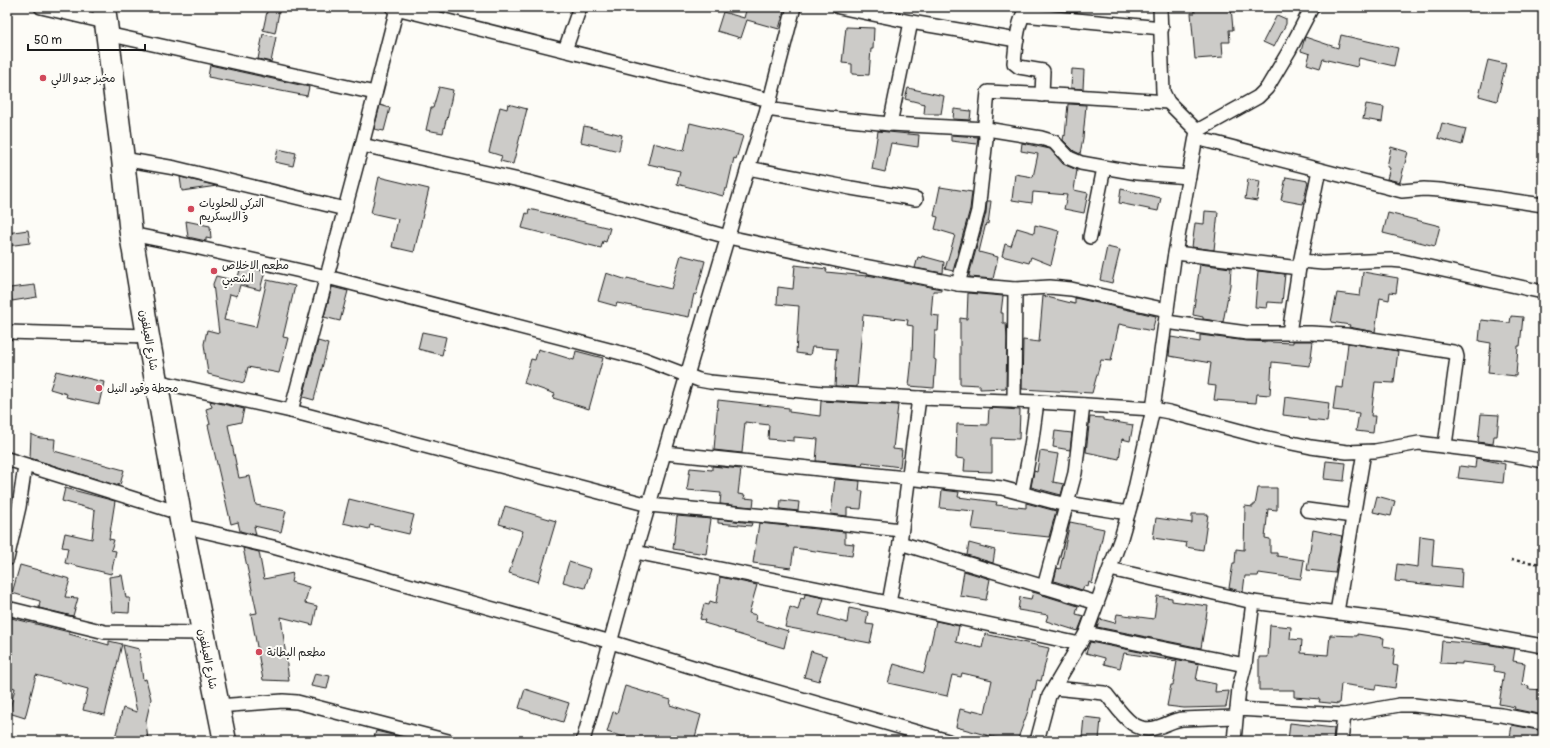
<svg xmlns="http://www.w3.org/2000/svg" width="1550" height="748" font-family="Pangolin,'Playpen Sans Arabic',sans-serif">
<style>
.building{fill:#cccbc8;stroke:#1c1c1c}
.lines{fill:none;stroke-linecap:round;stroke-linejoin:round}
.minor-casing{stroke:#1c1c1c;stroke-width:16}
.trunk-casing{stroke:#1c1c1c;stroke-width:25}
.path{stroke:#1c1c1c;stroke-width:2.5;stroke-dasharray:3 3;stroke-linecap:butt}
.minor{stroke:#fdfcf7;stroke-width:13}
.trunk{stroke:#fdfcf7;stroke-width:22}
.poi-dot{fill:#d1495b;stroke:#fdfcf7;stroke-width:1.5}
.labels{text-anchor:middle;stroke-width:4;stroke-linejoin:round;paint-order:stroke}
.poi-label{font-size:11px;fill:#1c1c1c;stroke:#fdfcf7;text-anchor:start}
.street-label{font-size:11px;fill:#1c1c1c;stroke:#fdfcf7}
</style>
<rect width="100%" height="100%" fill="#fdfcf7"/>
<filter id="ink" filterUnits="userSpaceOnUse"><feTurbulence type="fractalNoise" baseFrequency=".025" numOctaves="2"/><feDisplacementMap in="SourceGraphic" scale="8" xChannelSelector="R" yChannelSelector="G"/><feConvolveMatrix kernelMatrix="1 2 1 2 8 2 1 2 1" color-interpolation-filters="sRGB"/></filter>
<g filter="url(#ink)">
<g class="building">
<polygon points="268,7 280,7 275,33 263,30"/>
<polygon points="747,7 785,7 779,29 747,20 741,38 717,31 723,12 744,18"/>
<polygon points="1194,7 1231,7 1233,30 1229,30 1230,42 1222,42 1223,57 1195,59 1191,13 1195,13"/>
<polygon points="1277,15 1286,19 1286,24 1274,47 1263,42"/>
<polygon points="846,27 874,28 873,49 871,49 869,75 852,74 852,64 842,63"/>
<polygon points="263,34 276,37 271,62 258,59"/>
<polygon points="1341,35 1398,48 1394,66 1359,58 1357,67 1323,59 1320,68 1307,64 1310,54 1301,51 1305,37 1338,48"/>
<polygon points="1488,60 1506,64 1497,101 1479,96"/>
<polygon points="210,65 309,87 307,96 208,77"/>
<polygon points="1072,69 1084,70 1083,89 1071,88"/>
<polygon points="439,87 453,90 447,120 446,120 443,133 426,130 431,108 433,108"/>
<polygon points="908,88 944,96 941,114 924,114 925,104 905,99"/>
<polygon points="508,104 527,109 513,164 500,161 502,156 489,152 500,107 507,109"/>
<polygon points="1068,104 1086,105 1083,138 1080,154 1074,151 1063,140 1064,135 1065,136"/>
<polygon points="1366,104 1384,107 1382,122 1363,119"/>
<polygon points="380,105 390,108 384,131 374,129"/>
<polygon points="954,109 971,111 970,120 953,119"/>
<polygon points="690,123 743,136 736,159 734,158 727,189 725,189 723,196 677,184 680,171 648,164 653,143 684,151"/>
<polygon points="1442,123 1466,129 1462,145 1438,138"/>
<polygon points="584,126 622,135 619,151 581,142"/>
<polygon points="878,131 919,135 918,147 891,143 885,172 872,169"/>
<polygon points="951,135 978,137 977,144 951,141"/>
<polygon points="1022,143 1050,149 1063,164 1077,170 1074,190 1088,193 1084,213 1064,209 1067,195 1033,192 1032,203 1012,200 1015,174 1033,177 1038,154 1021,151"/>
<polygon points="1391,147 1408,152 1400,182 1387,179 1390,168 1387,167"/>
<polygon points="278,149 296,153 293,166 275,162"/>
<polygon points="180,177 217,186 182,191"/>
<polygon points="379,177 429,189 414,252 392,247 398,219 371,213"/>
<polygon points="1286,177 1308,181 1303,204 1281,200"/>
<polygon points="1248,179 1260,181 1257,201 1245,199"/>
<polygon points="940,187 972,192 970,209 953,271 945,269 955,235 935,229 938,217 934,216"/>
<polygon points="1121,189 1161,198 1158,211 1119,203"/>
<polygon points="987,201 991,201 988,224 986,223 979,252 998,257 993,279 970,277 969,275 986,213"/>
<polygon points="529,209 610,228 606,242 603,241 601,248 522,228 526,213 528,214"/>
<polygon points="1205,211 1218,212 1214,250 1192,247 1195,223 1204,224"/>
<polygon points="1388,213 1440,226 1435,246 1383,233"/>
<polygon points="186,221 210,226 211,239 206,238 206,241 188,237"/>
<polygon points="1035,225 1059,231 1051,265 1031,257 1029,263 1002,256 1005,244 1011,246 1017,228 1034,233"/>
<polygon points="28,230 30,243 7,246 7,233"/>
<polygon points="1107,247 1120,250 1112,283 1100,280"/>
<polygon points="681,255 705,261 696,295 694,294 689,317 617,303 616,306 598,301 606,273 627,280 627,278 671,289"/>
<polygon points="922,256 944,262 943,273 915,268 918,257 921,258"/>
<polygon points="1190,263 1231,268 1230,285 1223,322 1203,319 1203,317 1193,315 1200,264"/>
<polygon points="795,265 827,269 826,272 867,276 867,275 941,289 941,291 933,291 931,315 939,316 938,331 935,331 934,359 936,360 934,388 909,386 912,358 913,326 907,325 908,320 863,315 857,387 835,386 837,349 812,347 810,355 796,353 799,306 777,304 778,287 793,289"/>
<polygon points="241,266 265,271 260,290 240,285 237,296 230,294 224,320 256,327 267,280 295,286 283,337 288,338 279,373 248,367 244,383 208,374 204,344 207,330 219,333 213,284 216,276 237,281"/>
<polygon points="1258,271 1285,274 1282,303 1268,302 1267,308 1255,307"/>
<polygon points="1363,272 1398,278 1396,293 1390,292 1389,300 1380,298 1375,332 1349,327 1350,325 1331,322 1337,293 1360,296"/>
<polygon points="35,285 37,297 12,301 10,288"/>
<polygon points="332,287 348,291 340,321 324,317"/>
<polygon points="968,293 1003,296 1001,313 1003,313 1003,323 1006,323 1007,338 1006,388 980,389 980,385 960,384 960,318 967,319"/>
<polygon points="1043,296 1075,304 1075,298 1156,316 1152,331 1119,324 1111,361 1101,360 1092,393 1022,389 1023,340 1039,342"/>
<polygon points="1511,316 1523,317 1520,346 1518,346 1516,376 1488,373 1491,343 1479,341 1481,320 1510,323"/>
<polygon points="422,332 446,337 442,355 418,349"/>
<polygon points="1200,335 1247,341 1293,343 1293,341 1313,341 1310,366 1272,362 1270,395 1257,394 1256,403 1214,400 1216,386 1208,385 1211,363 1169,356 1171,337 1200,342"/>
<polygon points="318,341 328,344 314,400 303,397"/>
<polygon points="1348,343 1398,351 1394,383 1375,382 1371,416 1375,416 1373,433 1356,431 1359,413 1333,410 1336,387 1343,388"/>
<polygon points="538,349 574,360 576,351 603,358 589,409 553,398 555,394 524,383 531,359 535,360"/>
<polygon points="56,371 104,382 99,404 66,397 67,394 50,389"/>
<polygon points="1285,397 1329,403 1327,422 1308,420 1308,418 1283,415"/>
<polygon points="718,400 789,408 789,412 820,416 821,401 898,405 893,449 902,450 900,467 863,462 862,465 816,461 818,439 794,437 794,441 768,439 769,425 745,422 742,453 714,450"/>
<polygon points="210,401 244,409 241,422 228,425 239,478 250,476 256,505 286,511 281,532 254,526 256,535 240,531 238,522 231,524 208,425 210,424 206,409 212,407"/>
<polygon points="989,408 1020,410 1019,439 992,438 992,472 964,471 965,459 956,458 957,424 988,425"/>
<polygon points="1481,414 1499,415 1497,436 1494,436 1493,444 1478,442"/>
<polygon points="1090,417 1103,418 1103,420 1133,425 1130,441 1122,439 1119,459 1086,452"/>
<polygon points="1055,431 1072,433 1070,450 1053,447"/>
<polygon points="31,434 40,438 55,439 54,451 124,470 120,485 118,484 118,486 30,458"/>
<polygon points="1040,451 1058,454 1053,482 1064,484 1061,495 1031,487 1034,471 1037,472"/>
<polygon points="1476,458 1505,464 1503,483 1458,478 1460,466 1475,468"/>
<polygon points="1326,461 1346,463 1344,481 1324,479"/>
<polygon points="712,466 741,469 738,494 745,495 744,498 754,499 753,507 720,504 721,493 687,490 690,468 712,470"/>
<polygon points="835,479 860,481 859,491 863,491 861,509 847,508 847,516 831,514"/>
<polygon points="65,488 115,501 109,539 114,540 111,550 116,551 111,574 65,563 68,548 62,547 65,533 92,539 95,510 62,501"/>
<polygon points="1258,488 1277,488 1277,510 1268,509 1265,538 1270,539 1270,553 1277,553 1277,556 1304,560 1301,579 1259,573 1258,576 1245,576 1243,592 1229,588 1233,563 1235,563 1236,549 1244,550 1245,506 1253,507 1253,505 1255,505"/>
<polygon points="942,490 959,492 958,497 997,502 996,505 1026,508 1026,503 1056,511 1049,537 972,529 975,511 940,508"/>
<polygon points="1377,496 1395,501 1391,516 1373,512"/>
<polygon points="349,499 414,515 409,534 370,525 369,529 343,523"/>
<polygon points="781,500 799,502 798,511 780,509"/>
<polygon points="505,506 556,521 538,582 509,573 523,531 499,524"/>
<polygon points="1192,514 1208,514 1203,550 1186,547 1187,543 1153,538 1156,518 1192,523"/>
<polygon points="677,516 711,519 706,554 673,549"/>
<polygon points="718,519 752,523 751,526 718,523"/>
<polygon points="1070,522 1104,529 1092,584 1089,582 1088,587 1084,586 1082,590 1054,581 1057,568 1060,569"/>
<polygon points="759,523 845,532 845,543 854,544 852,556 794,548 791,568 753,563"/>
<polygon points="1313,530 1342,536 1335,573 1307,570"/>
<polygon points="1420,536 1434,538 1432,566 1462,569 1461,588 1395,581 1397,564 1418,567"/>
<polygon points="969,543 995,550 993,563 967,555"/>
<polygon points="243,548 259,552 264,579 293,573 291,582 309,587 305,603 317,606 313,625 281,617 289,681 263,680 251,614 257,613"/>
<polygon points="569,562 591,569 585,588 563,582"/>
<polygon points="20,565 70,579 65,597 78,598 73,616 39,608 40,601 12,593"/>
<polygon points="964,571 990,579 986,600 960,596"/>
<polygon points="122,575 126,598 130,598 129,613 112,612 109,577"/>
<polygon points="720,577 757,585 749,613 756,615 755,621 788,631 784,648 734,633 735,632 704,623 705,620 700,619 704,604 709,605 710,601 716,603"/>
<polygon points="1033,592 1078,606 1076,614 1084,616 1078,631 1046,621 1048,615 1018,610 1020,597 1031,599"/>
<polygon points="805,594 824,598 819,615 847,623 849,608 868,612 866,624 874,625 870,643 785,627 790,607 798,610 801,598 804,599"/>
<polygon points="1157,596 1172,598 1172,601 1208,606 1201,648 1097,627 1100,619 1115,623 1117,614 1154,619"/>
<polygon points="7,617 69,632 69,634 109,645 109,641 122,644 105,715 83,710 88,689 36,675 25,718 9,713 15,688 7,686"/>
<polygon points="936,621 959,626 956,642 982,648 985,634 1049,648 1041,681 1037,680 1035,690 1033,690 1028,711 1017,741 1008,741 956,727 960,709 972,712 973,710 985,713 992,680 962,673 961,677 952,675 947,696 888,683 894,664 924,673"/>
<polygon points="1270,625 1291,627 1290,639 1302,640 1301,653 1328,655 1330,635 1357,636 1357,634 1384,638 1383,646 1395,648 1393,665 1398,666 1395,688 1376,685 1375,689 1341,684 1339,704 1319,702 1320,699 1294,697 1294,690 1259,690 1259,657 1268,657"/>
<polygon points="1442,641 1491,645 1515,649 1513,661 1525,663 1522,685 1529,686 1528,689 1543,690 1543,715 1514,709 1515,707 1499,704 1504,673 1494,671 1495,666 1462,662 1462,664 1440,663"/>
<polygon points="1090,642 1199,664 1196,680 1216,684 1215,692 1229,691 1226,707 1184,708 1167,706 1171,685 1173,685 1177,661 1124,653 1120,668 1104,664 1105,658 1086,653"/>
<polygon points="123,645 139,649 143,680 146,679 151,699 146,721 148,741 114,741 123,708 137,712"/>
<polygon points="811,651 827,656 819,681 804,677"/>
<polygon points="315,673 330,676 327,689 311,686"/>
<polygon points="625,686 671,700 670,705 701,715 694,741 637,741 607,732 613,712 617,713"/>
<polygon points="525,689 569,703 563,722 519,708"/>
<polygon points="1084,717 1101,719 1099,740 1082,738"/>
<polygon points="1290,723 1334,728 1333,741 1288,741"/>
<polygon points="1512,725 1543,731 1543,741 1510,737"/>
<polygon points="376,731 416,741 373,741"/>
</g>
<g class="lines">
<g class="minor-casing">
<g id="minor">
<polyline points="41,7 105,22"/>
<polyline points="392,7 651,72 770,100"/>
<polyline points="839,7 911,22 1017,40"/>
<path d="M1027,7C1017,23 1016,45 1014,63L1019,67L1043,71L1042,95"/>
<polyline points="1023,15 1162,28"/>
<polyline points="107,34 375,93"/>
<polyline points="565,50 580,7"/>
<polyline points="767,109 829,118 890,124 987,129 1041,138 1054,142 1069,158 1081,163 1137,173 1189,177"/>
<polyline points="890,124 911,22"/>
<polyline points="1197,131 1258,97 1267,88 1289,51 1312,7"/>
<polyline points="1196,138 1402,191 1424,189 1440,190 1543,205"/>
<polyline points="362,145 528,182 728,237 854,264 958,284 1015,289 1050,287 1071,289 1167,310"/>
<polyline points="123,159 175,168 345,209"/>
<polyline points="748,168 851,188 916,199"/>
<polyline points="131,234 195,247 327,277 644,359 699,380 710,382 822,393 919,398 1037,402 1153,409 1169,412 1263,437 1311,447 1347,452 1375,451 1419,443 1506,454 1543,461"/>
<polyline points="1090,237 1104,168"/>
<polyline points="1176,253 1299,268"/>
<polyline points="1301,261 1323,263 1390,260 1402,261 1543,292"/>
<polyline points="958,284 978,211 986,139 985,123 988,92 1073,96 1168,102"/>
<polyline points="1166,322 1247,333 1311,333 1346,335 1453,352 1456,353 1457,357 1445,445"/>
<polyline points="7,332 148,336"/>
<polyline points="1289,333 1299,268 1319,170"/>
<polyline points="156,381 291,411 362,145 397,8"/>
<polyline points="1014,401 1015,289"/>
<polyline points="291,411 649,505 810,520 901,530"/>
<polyline points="665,453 1002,488 1058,503 1073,504 1128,513"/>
<polyline points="7,459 179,513"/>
<polyline points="1022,492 1031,446 1037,402"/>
<polyline points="1307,510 1353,516"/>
<polyline points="182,526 273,547 611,642 712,673 948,741"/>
<polyline points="900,543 1097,603"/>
<polyline points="635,552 889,603 1080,644"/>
<polyline points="7,559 19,507 25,466"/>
<polyline points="1110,569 1253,602 1408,622 1543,646"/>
<polyline points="1044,587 1075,473 1083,405"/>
<polyline points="889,603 900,543 919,398"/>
<polyline points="7,608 105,632 203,633"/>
<polyline points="1337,612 1364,452"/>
<polyline points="1086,633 1245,665"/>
<path d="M1054,688L1104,693L1107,695C1120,711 1134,736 1158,727C1166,725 1173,720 1182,719L1235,717"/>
<polyline points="218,706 283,701 297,702 448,741"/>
<polyline points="1237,709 1239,688 1245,665 1253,602"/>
<polyline points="583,741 635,552 748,168 770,100 794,7"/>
<polyline points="1037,741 1049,696 1086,633 1121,538 1134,493 1153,409 1174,259 1197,131 1168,102 1163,92 1160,7"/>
<polyline points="1234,741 1237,709 1344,715 1399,705 1414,705 1501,715 1543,723"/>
<polyline points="1341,741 1344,715"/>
</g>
</g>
<g class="trunk-casing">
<polyline id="trunk" points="104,7 123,159 131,234 148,336 182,526 225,741"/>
</g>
<polyline class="path" points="1511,560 1543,564"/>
<use href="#minor" class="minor"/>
<use href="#trunk" class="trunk"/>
</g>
</g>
<g class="poi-dot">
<circle cx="43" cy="78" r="4"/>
<circle cx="191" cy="209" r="4"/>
<circle cx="214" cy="271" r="4"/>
<circle cx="99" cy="388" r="4"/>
<circle cx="259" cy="652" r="4"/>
</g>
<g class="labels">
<g class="poi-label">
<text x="51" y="82">مخبز جدو الالي</text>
<text x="199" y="207">التركي للحلويات<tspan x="199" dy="13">و الايسكريم</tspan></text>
<text x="222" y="269">مطعم الاخلاص<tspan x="222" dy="13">الشعبي</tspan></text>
<text x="107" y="392">محطة وقود النيل</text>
<text x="267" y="656">مطعم البطانة</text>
</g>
<g class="street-label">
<text transform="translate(149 340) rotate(80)" y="4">شارع العيلفون</text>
<text transform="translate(208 659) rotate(79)" y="4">شارع العيلفون</text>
</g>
</g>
<rect width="1550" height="748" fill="none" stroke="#fdfcf7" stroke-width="24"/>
<rect x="12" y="12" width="1526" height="724" fill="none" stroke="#1c1c1c" stroke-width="1.5" filter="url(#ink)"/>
<path d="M28 44v6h117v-6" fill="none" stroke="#1c1c1c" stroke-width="2"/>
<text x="34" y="44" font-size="12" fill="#1c1c1c" stroke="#fdfcf7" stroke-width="3" paint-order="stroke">50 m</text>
</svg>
